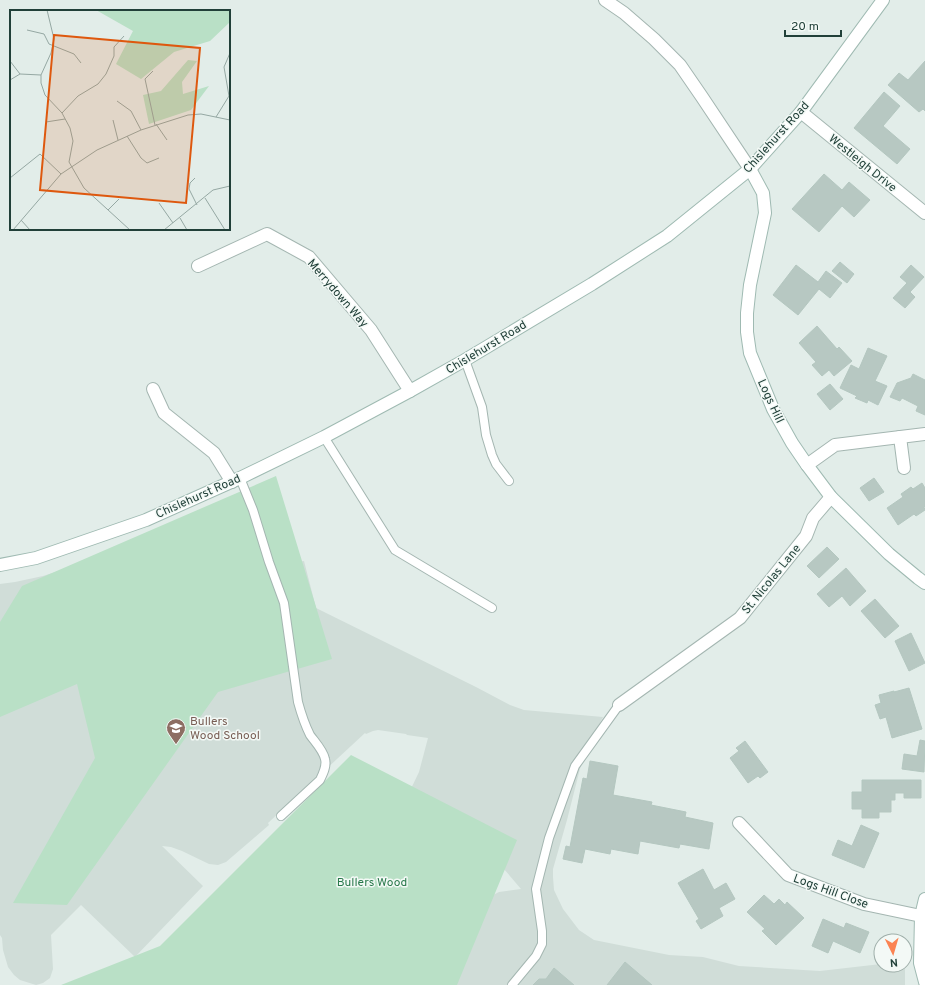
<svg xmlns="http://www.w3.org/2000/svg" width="925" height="985" font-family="Overpass,sans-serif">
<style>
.built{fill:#d0ddd8}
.green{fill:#b9e0c6}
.building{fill:#b7c8c2;stroke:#b4c7c0}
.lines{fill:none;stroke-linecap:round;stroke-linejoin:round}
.lane-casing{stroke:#a4b6b1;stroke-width:10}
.street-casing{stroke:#a4b6b1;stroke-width:14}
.secondary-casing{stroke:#9fbab2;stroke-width:14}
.lane{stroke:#fff;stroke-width:8}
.street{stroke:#fff;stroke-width:12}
.secondary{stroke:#fff;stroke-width:12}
.labels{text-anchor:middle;stroke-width:3;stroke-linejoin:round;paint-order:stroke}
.street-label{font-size:12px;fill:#214039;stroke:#f3f9f6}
.education-label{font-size:12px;fill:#785e54;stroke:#f3f9f6;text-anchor:start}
.park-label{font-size:12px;fill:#28794b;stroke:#f3f9f6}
.inset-road{fill:none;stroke:#95a8a3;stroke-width:1}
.view{fill:#de580e;fill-opacity:0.15;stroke:#de580e;stroke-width:2}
.inset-edge{fill:none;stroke:#214039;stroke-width:2}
</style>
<rect width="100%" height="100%" fill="#e2ede9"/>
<polygon class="built" points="133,547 276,566 304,561 316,608 476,687 510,705 524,710 603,717 584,753 567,820 553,869 553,877 554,890 563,909 579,930 594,940 669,955 703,957 739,966 820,971 881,964 905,964 905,985 425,985 483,900 499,892 521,889 504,869 393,826 419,772 428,738 407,735 406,734 378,730 373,731 366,734 365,733 268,823 269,825 226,862 218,865 209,864 182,851 171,847 162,846 203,886 135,957 81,905 51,935 53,969 50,978 43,983 36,985 20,980 14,975 8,967 3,950 2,938 0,935 0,584 15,582 43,576"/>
<g class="green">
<polygon points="276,476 332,659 218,692 67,905 13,903 95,758 77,684 0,717 0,622 22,586"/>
<polygon points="351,755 517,840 457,985 61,985 160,946"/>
</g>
<g class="building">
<polygon points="925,61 925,111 923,109 919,112 888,85 899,73 908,80"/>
<polygon points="884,92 900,106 883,126 910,149 897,164 854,128"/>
<polygon points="824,174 842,190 849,182 870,200 854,217 842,206 819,232 792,209"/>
<polygon points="840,262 854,274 847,283 832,271"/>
<polygon points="796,265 818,282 826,271 842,283 830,298 819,289 798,315 773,295"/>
<polygon points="911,265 924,277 910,292 915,297 905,308 893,298 907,283 900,277"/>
<polygon points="817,326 837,349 839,347 852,361 834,376 829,370 822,376 812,365 816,362 799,343"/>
<polygon points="868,348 887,356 875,381 887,386 878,405 868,400 867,403 855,398 857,396 840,388 851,365 859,369"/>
<polygon points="913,374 925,380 925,415 916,411 918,406 902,398 900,401 890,397 897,383 911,378"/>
<polygon points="830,384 843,399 830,410 817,394"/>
<polygon points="874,478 884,492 869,501 860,488"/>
<polygon points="922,483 925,488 925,506 924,507 925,510 916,516 914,514 898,525 887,508 903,497 901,494 911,487 913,489"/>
<polygon points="827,547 839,559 819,578 807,566"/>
<polygon points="846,568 866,591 850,606 842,596 829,607 817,594"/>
<polygon points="875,599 899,626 885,638 861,611"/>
<polygon points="911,633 925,663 909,671 895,641"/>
<polygon points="909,688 922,729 892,738 886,717 880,719 875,705 881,703 879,695 894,691 894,692"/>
<polygon points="920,740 925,741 924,772 902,769 904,754 917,756"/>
<polygon points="745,741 768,772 760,778 758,776 748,783 730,758 739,751 736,748"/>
<polygon points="590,761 618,766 613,795 652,802 651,805 686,812 685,817 713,823 709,849 680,844 679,848 640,841 638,854 611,849 610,854 585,849 582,863 563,859 566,846 570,847 583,778 587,779"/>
<polygon points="862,780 921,780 921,798 904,798 904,793 895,793 895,800 891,800 891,812 879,812 879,818 862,818 862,809 852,809 852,792 862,792"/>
<polygon points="861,825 879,833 864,868 832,855 838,840 852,846"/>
<polygon points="703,869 714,890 726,883 735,899 719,908 723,916 701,929 696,921 699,919 678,883"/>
<polygon points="764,895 774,904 779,899 785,905 787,902 804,918 776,945 762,931 765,929 747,912"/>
<polygon points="823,919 844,928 846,923 869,932 860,953 833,941 828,953 812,946"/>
<polygon points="625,962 652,985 607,985"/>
<polygon points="554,968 574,985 533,985 539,979 546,979"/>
</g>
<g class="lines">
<g class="lane-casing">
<g id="lane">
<polyline points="465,360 482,407 486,435 492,455 496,464 509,481"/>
<polyline points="324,437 395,550 492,608"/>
<path d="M240,478L253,510L269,562L284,603L298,702C301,713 305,725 310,735C315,742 323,750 325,759C327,766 323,774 320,780L281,816"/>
<polyline points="512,985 536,956 542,944 542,931 536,889 549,838 575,766 619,705"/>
</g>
</g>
<g class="street-casing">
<g id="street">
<polyline points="605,0 624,13 654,39 680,65 702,97 750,169"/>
<polyline points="801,112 925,213"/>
<polyline points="198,266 267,234 309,257 371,330 410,391"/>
<polyline points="153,389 164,413 214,453 232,482"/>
<polyline points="900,437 904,468"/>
<polyline points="807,465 835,445 925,434"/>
<polyline points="619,705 740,618 806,536 813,518 831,497"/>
<polyline points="739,823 788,875 864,904 921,916"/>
</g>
</g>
<g class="secondary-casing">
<g id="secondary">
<polyline points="750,169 763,193 765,213 750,285 747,313 747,332 750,353 773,409 792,443 807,465 831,497 889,554 918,578 925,583"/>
<polyline points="0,565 36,558 146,520 240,478 324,437 410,391 465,360 592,284 667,236 750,169 801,112 883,0"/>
<polyline points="925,899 921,916 920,963 925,982"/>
</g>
</g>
<use href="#lane" class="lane"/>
<use href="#street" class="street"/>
<use href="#secondary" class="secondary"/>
</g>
<defs>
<g id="school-pin" transform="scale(1)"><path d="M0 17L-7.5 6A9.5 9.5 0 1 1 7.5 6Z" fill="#8d6e63" stroke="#f3f9f6"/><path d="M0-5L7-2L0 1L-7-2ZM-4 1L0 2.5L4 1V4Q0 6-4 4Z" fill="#fff"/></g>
</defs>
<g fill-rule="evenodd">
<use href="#school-pin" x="176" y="728"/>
</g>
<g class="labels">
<g class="street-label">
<text transform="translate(776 137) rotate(-48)" y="4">Chislehurst Road</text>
<text transform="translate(863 163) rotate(39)" y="4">Westleigh Drive</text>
<text transform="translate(338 293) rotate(49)" y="4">Merrydown Way</text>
<text transform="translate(486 347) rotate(-31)" y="4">Chislehurst Road</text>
<text transform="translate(771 401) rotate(65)" y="4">Logs Hill</text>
<text transform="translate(198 496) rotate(-24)" y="4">Chislehurst Road</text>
<text transform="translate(771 579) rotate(-51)" y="4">St. Nicolas Lane</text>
<text transform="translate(831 891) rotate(20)" y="4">Logs Hill Close</text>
</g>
<g class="education-label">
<text x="190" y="725">Bullers<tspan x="190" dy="14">Wood School</tspan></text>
</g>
<g class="park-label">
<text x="372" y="886">Bullers Wood</text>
</g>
</g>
<g transform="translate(10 10)">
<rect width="220" height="220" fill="#e2ede9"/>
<path d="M86,0H220V12L200,31L164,42L131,69L106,54L123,21ZM178,50L187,51L172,72L173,84L199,76L181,100L139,114L133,85L151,81Z" fill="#b9e0c6"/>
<path class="inset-road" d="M37,0L44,29L41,43L31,65V73L35,85L52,103L60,118L63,131L59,152L74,178L120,220M17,20L34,24L39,34L64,44L71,53M0,51L10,64M143,61L135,69L145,115M0,70L10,64L31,65M107,91L121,101L131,120M52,103L68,86L88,74L96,64L104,46V37L114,26M206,107L219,86L214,57L220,43M103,110L108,130M36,112L55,109M146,114L157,130M117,126L131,148L137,153L149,148M0,168L30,144L51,164M185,168L180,173L179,179L187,195M195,188L215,220M149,193L163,213M98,200L109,189M170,208L177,220M11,210L20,220M3,220L51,164L87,140L131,120L178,105L191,104L220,110M154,220L203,180L220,176"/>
<path class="view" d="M44,25L190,38L176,193L30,180Z"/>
<rect width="220" height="220" class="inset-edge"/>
</g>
<g transform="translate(893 953) rotate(175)"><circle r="19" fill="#f3f9f6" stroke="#9fafaa"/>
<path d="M0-3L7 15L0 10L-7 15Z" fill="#fb8352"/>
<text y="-6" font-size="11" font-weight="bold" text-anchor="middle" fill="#214039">N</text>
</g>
<path d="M785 30v6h56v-6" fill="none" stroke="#214039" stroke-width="2"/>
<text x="791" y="30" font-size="12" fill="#214039" stroke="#f3f9f6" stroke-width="3" paint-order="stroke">20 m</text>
</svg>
